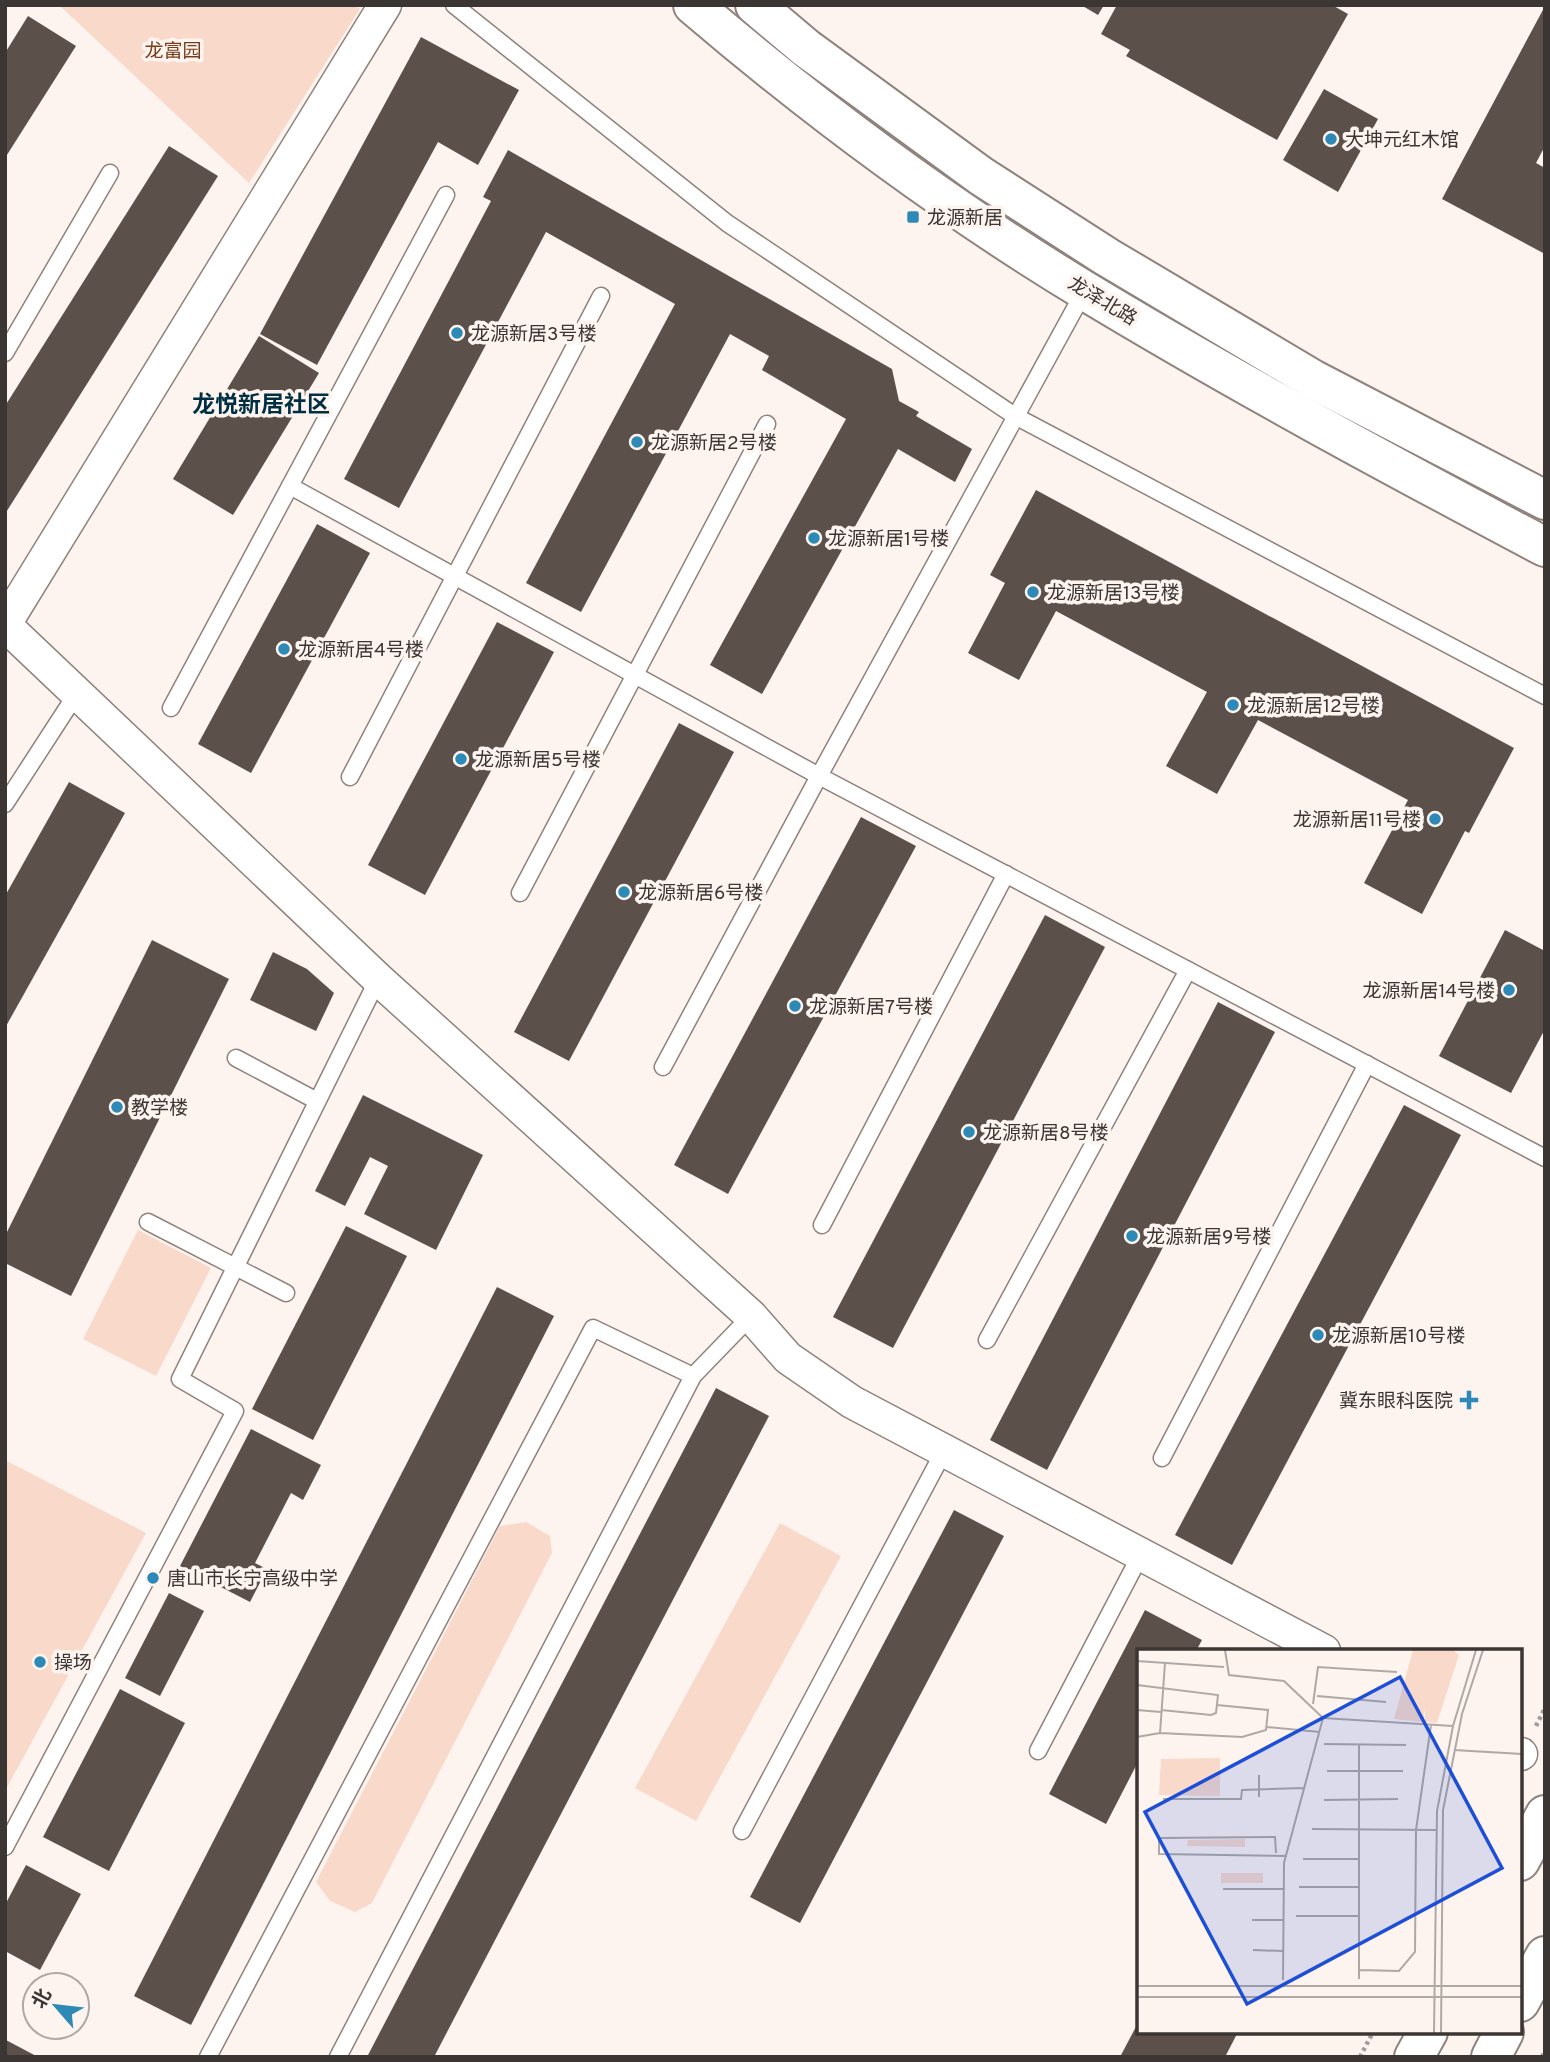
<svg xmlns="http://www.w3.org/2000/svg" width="1550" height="2062" font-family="Overpass,'Noto Sans SC',sans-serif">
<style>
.green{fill:#f9d9c9}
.building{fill:#5c504b}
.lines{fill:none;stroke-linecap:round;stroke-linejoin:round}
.lane-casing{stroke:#90837d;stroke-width:19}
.street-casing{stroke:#90837d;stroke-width:35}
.secondary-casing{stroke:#90837d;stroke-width:42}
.primary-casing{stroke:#90837d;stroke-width:42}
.path{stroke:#a49c99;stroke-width:4.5;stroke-dasharray:3.5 3.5;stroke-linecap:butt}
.lane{stroke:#fff;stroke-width:16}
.street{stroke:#fff;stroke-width:32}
.secondary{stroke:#fff;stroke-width:38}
.primary{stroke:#fff;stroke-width:38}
.poi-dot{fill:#2d8ab6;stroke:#fdf4f0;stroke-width:2.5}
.labels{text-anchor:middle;stroke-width:7;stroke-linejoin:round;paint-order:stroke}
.park-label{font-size:19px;fill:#783d1a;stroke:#fdf4f0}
.poi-label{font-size:19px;fill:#3b3533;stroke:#fdf4f0;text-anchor:start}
.street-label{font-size:19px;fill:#3b3533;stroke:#fdf4f0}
.quarter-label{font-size:23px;font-weight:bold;fill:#002f43;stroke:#fdf4f0}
.inset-road{fill:none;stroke:#afa8a4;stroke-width:2}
.view{fill:#1d4ed8;fill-opacity:0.15;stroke:#1d4ed8;stroke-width:3.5}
.inset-edge{fill:none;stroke:#3b3533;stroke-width:3.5}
</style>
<rect width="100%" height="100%" fill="#fdf4f0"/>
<g class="green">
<polygon points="59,5 353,5 360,9 249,183"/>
<polygon points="138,1230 211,1268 156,1376 83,1339"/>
<polygon points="5,1460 146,1533 5,1791"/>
<polygon points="526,1522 550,1536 552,1553 372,1903 355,1912 330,1901 316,1882 500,1526"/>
<polygon points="780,1523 841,1556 696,1821 635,1788"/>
</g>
<g class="building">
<polygon points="1081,5 1104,5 1098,15"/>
<polygon points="1117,5 1332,5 1348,14 1277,140 1126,56 1130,50 1101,34"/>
<polygon points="1545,6 1545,146 1536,163 1545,168 1545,254 1442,199"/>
<polygon points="28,16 76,46 5,158 5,53"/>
<polygon points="421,37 519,90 478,165 438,142 317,365 260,334"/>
<polygon points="1324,89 1378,119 1338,192 1283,160"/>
<polygon points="169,146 218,176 5,514 5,406"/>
<polygon points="508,150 892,369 899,401 919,412 916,416 972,449 955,482 898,449 762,694 710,665 846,419 762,370 769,356 730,334 581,612 526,583 675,304 546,232 399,508 344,479 491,201 483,197"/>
<polygon points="259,336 319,373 233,515 173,479"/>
<polygon points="1036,490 1514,748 1469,833 1465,831 1422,914 1364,883 1408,800 1258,720 1217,794 1166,766 1207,692 1056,611 1019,680 968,653 1005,583 990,575"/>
<polygon points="317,524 370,553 251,773 198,744"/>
<polygon points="497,622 554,652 425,895 368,865"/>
<polygon points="679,723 734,752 569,1061 514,1032"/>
<polygon points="69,782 125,813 5,1028 5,896"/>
<polygon points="861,817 916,846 728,1194 674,1165"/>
<polygon points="1045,915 1105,947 893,1348 833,1317"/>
<polygon points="1505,930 1545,951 1545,1029 1511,1093 1439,1056"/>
<polygon points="152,940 229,979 71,1296 5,1263 5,1236"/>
<polygon points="273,952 307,969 334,993 316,1031 250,1000"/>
<polygon points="1218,1002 1275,1032 1047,1470 990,1440"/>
<polygon points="363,1095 483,1155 436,1250 364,1214 388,1166 370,1157 345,1206 315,1191"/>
<polygon points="1404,1105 1461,1135 1232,1565 1175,1535"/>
<polygon points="346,1226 407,1256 313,1440 252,1409"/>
<polygon points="497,1287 554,1316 191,2025 134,1996"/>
<polygon points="716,1388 769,1416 434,2057 367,2057"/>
<polygon points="251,1429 321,1465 303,1500 291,1493 255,1563 267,1569 250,1602 180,1566"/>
<polygon points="954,1510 1004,1536 800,1923 750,1897"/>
<polygon points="169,1593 204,1611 160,1696 125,1678"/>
<polygon points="1145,1610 1202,1640 1196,1651 1139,1651 1139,1760 1106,1824 1049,1794"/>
<polygon points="120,1689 185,1723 109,1871 43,1837"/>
<polygon points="26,1865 81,1894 40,1970 5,1951 5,1905"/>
<polygon points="1139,2021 1139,2032 1238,2032 1225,2057 1120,2057"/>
<polygon points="6,2040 38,2057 5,2057"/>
</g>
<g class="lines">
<g class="lane-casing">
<g id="lane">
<polyline points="454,5 727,223 1015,416 1545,696"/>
<polyline points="5,353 110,173"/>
<polyline points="290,486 819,776 1545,1158"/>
<polyline points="171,708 446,195"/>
<polyline points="350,777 601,296"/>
<polyline points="5,804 77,693"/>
<polyline points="520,893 767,424"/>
<polyline points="236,1058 317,1101"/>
<polyline points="663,1067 819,776 1085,290"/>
<polyline points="148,1222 286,1293"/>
<polyline points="822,1225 1006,874"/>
<polyline points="987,1340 1188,970"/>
<polyline points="1162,1458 1367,1064"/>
<polyline points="1038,1751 1141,1554"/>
<polyline points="742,1831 944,1451"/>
<polyline points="5,1847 235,1411 180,1379 378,979"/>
<polyline points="208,2057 593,1328 693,1376"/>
<polyline points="338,2057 693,1376 751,1316"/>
</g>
</g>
<g class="street-casing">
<g id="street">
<polyline points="5,624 385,5"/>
<polyline points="5,625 378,979 751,1316 788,1358 852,1402 1324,1651"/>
<polyline points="1520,1754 1521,1754"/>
</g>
</g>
<g class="secondary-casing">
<g id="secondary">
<path d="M693,5C816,110 948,208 1087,292C1236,382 1390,465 1545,547"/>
<polyline points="755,5 806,48 981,176 1107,257 1314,380 1545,500"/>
</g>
</g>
<g class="primary-casing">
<g id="primary">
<polyline points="1520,1861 1545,1815"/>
<polyline points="1520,2002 1545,1956"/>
<polyline points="1414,2057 1428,2032"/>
<polyline points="1491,2057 1504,2032"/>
</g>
</g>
<g class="path">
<polyline points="1536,1726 1545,1708"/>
<polyline points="1360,2057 1373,2032"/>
<polyline points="1542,2057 1545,2051"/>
</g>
<use href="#lane" class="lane"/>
<use href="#street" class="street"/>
<use href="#secondary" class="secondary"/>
<use href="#primary" class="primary"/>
</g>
<g class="poi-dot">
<circle cx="1331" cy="139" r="7"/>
<rect x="906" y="210" width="14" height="14" rx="3.5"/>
<circle cx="457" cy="333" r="7"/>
<circle cx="637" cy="442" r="7"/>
<circle cx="814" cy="538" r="7"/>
<circle cx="1033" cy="592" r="7"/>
<circle cx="284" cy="649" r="7"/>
<circle cx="1233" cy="705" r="7"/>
<circle cx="461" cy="759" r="7"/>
<circle cx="1435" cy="819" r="7"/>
<circle cx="624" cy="892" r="7"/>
<circle cx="1509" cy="990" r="7"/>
<circle cx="795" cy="1006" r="7"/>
<circle cx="117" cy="1107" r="7"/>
<circle cx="969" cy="1132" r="7"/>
<circle cx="1132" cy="1236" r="7"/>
<circle cx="1318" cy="1335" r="7"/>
<path d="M1465.5 1389.5h7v7h7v7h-7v7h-7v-7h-7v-7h7z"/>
<circle cx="153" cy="1578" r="7"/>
<circle cx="40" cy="1662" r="7"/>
</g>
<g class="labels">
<g class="park-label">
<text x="173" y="57">龙富园</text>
</g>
<g class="poi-label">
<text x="1345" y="146">大坤元红木馆</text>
<text x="927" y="224">龙源新居</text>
<text x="471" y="340">龙源新居3号楼</text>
<text x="651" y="449">龙源新居2号楼</text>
<text x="828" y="545">龙源新居1号楼</text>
<text x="1047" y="599">龙源新居13号楼</text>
<text x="298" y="656">龙源新居4号楼</text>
<text x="1247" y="712">龙源新居12号楼</text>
<text x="475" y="766">龙源新居5号楼</text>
<text x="1421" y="826" text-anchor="end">龙源新居11号楼</text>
<text x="638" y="899">龙源新居6号楼</text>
<text x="1495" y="997" text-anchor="end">龙源新居14号楼</text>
<text x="809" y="1013">龙源新居7号楼</text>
<text x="131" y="1114">教学楼</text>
<text x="983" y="1139">龙源新居8号楼</text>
<text x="1146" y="1243">龙源新居9号楼</text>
<text x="1332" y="1342">龙源新居10号楼</text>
<text x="1453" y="1407" text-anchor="end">冀东眼科医院</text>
<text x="167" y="1585">唐山市长宁高级中学</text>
<text x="54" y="1669">操场</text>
</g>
<g class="street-label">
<text transform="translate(1103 300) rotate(31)" y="7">龙泽北路</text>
</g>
<g class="quarter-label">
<text x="261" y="412">龙悦新居社区</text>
</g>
</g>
<g transform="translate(1137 1649)">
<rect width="385" height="385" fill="#fdf4f0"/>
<path d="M276,1H316L322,6L300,74L288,73V59L286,73L257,70ZM83,109V147L22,146L24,110ZM108,190V198L50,197L51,191ZM84,224H126V234H84Z" fill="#f9d9c9"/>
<path class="inset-road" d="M88,1L92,26L147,32L186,69M0,12L87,18M0,36L81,46L79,64L74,66L24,61M180,47L249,53M176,55L181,18L260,23M0,61L24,63M129,78L183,83M23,84L28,14M0,88L23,84L105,88L129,81L131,61L80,56M187,95L269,96M317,101L385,105M190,122H266M122,126V148M26,150H104L105,141L167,139M187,151L261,150M175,180L299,181M139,204L138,188L22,189V205L150,207M166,210H221M162,238H221M86,240H146M159,267H222M115,271H146M116,301L146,302M222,321L262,322L278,303L279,181L294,76M222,330V96M146,331L147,214L186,69L316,77M0,337H385M0,348H385M297,384L300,162L316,77L339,1M304,384L306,161L325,65L346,1"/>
<path class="view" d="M263,28L365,219L110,355L8,163Z"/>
<rect width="385" height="385" class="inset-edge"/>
</g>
<rect width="1550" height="2062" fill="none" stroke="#3b3533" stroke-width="14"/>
<g transform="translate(56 2006) rotate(298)"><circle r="33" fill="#fdf4f0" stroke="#afa8a4" stroke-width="2"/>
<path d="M0-5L12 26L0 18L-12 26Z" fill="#2d8ab6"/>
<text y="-10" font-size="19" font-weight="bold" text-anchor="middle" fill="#3b3533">北</text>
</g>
</svg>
